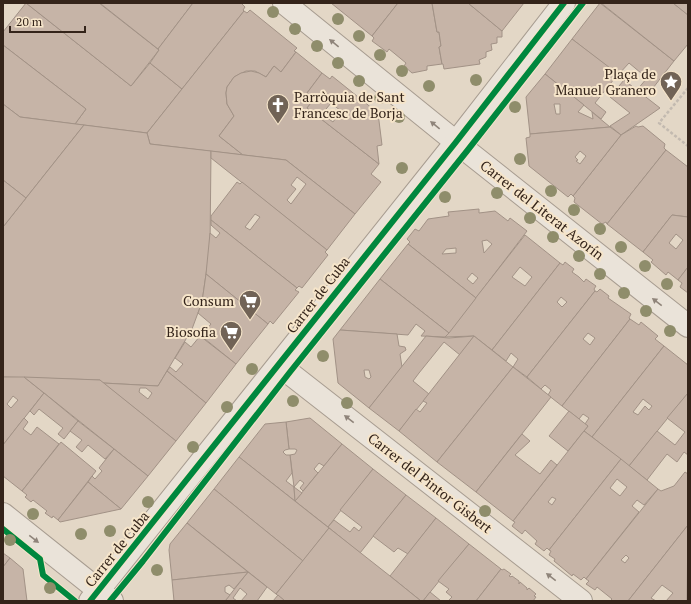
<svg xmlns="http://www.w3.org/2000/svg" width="691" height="604" font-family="'PT Serif',serif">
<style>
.building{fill:#c6b4a7;stroke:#a29286;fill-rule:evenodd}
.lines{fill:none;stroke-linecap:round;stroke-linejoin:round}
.street-casing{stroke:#a79c90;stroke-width:24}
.path{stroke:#c3bab0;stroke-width:2.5;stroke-dasharray:3 2;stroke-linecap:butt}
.street{stroke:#eae3d9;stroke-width:22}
.cycleway-casing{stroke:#f6e5ca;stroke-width:8}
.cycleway{stroke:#00873e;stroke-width:6}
.tree{fill:#8f8d6b}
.oneway{fill:#8f847a}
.labels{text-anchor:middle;stroke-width:4;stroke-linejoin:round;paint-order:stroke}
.poi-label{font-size:14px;fill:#34241a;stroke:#f6e5ca;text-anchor:end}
.street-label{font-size:14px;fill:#34241a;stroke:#f6e5ca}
</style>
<rect width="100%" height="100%" fill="#e3d7c6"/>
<g class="building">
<polygon points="26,3 131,86 150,63 182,89 147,133 75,124 86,109 3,45 3,32"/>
<polygon points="26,3 99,3 159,50 131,86"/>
<polygon points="102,3 193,3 158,49 101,4"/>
<polygon points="193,3 241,3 245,7 243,10 244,11 182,89 150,63 159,50 158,49"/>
<polygon points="331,3 398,3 372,36"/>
<polygon points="398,3 432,3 437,32 439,32 441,46 439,47 442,64 427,66 427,70 412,73 404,66 406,63 389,49 387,52 372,41 374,38 372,36"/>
<polygon points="432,3 468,3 502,31 502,37 497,37 497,43 491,44 492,50 486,52 486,57 479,60 480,64 444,69 443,64 442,64 439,47 441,46 439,32 437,32"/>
<polygon points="468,3 524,3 502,31"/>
<polygon points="600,3 674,61 646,97 637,90 647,78 629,63 618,75 572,39"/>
<polygon points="601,3 673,3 688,15 688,44 674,61"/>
<polygon points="673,3 688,3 688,15"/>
<polygon points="250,10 297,48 294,51 296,52 281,72 274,66 266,77 255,71 246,71 234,77 227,87 226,93 227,104 234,116 219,136 243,155 150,144 147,133 244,11 247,13"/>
<polygon points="572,39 618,74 595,103 606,112 601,119 545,74"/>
<polygon points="3,45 86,109 75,124 20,117 3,104"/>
<polygon points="296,52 322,73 307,93 314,99 307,108 379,164 371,174 381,182 355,214 286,160 243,155 219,136 234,116 227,104 226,93 227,87 234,77 241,73 251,71 259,73 266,77 274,66 281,72"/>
<path d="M322,73L330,79L332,76L378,113L382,145L377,146L379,164L307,108L314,99L307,93ZM331,103L341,111L333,122L322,114Z"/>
<path d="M545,74L584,105L578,112L593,119L592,112L610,127L530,134L526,97ZM554,104H560V114H556Z"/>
<polygon points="624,80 660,108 621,135 610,126 630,113 610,97"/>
<polygon points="3,104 20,117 84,125 26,198 3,180"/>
<polygon points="84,125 147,133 150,144 211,151 210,247 202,302 192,329 158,386 103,383 100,380 3,377 3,227"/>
<polygon points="636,126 638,127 643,126 665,144 664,148 666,150 607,224 606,222 602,224 574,202 575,198 573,196 621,135"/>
<path d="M610,127L621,135L573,196L571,194L568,197L529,166L526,138L530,137V134ZM580,151L586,156L580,164L576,161L578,160L575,157Z"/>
<polygon points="666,150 688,167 688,217 672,215 643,252 607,224"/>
<path d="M211,151L286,160L355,214L327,250L211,158ZM297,177L306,184L291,204L287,200L296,189L291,185Z"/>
<polygon points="3,180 26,198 3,227"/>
<path d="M237,182L240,184L242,182L327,250L325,252L328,255L302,288L299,286L297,288L211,220V216ZM255,214L260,217L250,230L245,227Z"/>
<path d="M479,209V213L495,211L508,221L510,218L527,231L476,298L408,244L410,242L407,239L415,229L419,231L428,219L449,216L448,212ZM487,240L492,244L484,253L482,241ZM456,248V253L442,254L446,249ZM472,273L478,278L473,284L467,279Z"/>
<path d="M672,215L688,217V267L678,280L668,272L666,275L651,262L653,260L643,252ZM676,234L683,240L676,249L669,243Z"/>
<polygon points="211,220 297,288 295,290 299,292 273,324 270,321 268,324 206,274 210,233 216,238 220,233 211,225"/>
<path d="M525,235L560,263L492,350L474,336L445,337ZM520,267L532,277L525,286L512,277Z"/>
<polygon points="408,244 476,298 449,333 380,279"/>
<path d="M565,262L574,269L572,272L579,277L584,282L586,279L596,286L594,289L595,291L527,377L513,367L518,359L511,353L506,361L492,350L560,263L563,265ZM561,297L567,302L562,307L557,302Z"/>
<polygon points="688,267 688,293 680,287 682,283 678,280"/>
<polygon points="206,274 268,324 236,364 200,335 204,328 206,330 211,324 198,313 202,302"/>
<polygon points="380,279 449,333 445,337 421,336 425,331 416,324 408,335 340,330"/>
<path d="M600,289L609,296L608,298L631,314L629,318L630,319L562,406L548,395L551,390L545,385L541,389L527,377L595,291L597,292ZM588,333L595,338L590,345L583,339Z"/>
<polygon points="630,319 639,325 641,322 658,336 655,339 664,346 592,437 584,431 588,426 585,424 589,418 583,414 579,419 562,406"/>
<path d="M340,330L397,334L399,346L405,347L406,350L400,354L402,367L369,408L338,383L333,339ZM364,370H369L371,377L369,379L365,377Z"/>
<polygon points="200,336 236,364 206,403 167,371 170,367 176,372 183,364 175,358 185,342 191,347"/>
<polygon points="426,336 449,338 474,336 460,355 444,342 419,373 413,381 429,394 399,431 369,408"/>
<polygon points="474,336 513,367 437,462 399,431 416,409 420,412 427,403 423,401"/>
<path d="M664,346L688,365V393L629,466L592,437ZM643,399L652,406L649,410L645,406L638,415L633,412Z"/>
<polygon points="513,367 551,397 476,492 437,462"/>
<path d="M167,371L206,403L176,441L103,383L158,386ZM140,388H146L152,393L148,399L139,392Z"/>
<path d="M3,377H24L44,393L3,445ZM13,396L18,400L11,408L7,404Z"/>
<polygon points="24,377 100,380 176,441 148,476"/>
<polygon points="44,393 78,421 64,439 58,434 63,428 39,409 34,415 30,411"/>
<polygon points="688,393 688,455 684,452 677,462 667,454 647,480 629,466 657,431 675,445 685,432 667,418"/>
<polygon points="569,411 588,426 568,451 549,436"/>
<polygon points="24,418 28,422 23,429 31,435 37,427 59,444 22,491 3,476 3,445"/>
<polygon points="310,418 342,444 324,466 319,463 314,469 318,473 303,491 300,488 304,483 300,480 294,487 290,455 295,454 297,450 295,449 289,449 286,422"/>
<polygon points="78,421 114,449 105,459 88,445 82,452 76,447 82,440 70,431"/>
<polygon points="286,422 289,449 285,450 283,452 286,455 290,455 292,473 286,481 294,487 295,501 239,457 265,424"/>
<path d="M584,431L621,459L549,550L547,548L544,551L535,544L537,541L525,530L522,534L512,526L515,522L513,521ZM552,497L556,499L552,505L548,502Z"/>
<polygon points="522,434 530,441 515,455 540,474 551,460 557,465 513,521 476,492"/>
<polygon points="61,442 96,471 58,520 53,516 52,518 45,513 47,511 33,500 31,502 25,497 27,495 22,491"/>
<polygon points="342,444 373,469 328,527 295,501"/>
<polygon points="114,449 148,476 121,509 88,482 92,476 95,479 102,471 99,468"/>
<polygon points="239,457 329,528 303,561 214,489"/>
<path d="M621,459L658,489L644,505L637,500L632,506L639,512L586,579L584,577L581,580L573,574L572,576L554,561L555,559L549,555L551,551L549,550ZM617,479L627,487L620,496L610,488Z"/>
<polygon points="373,469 406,495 360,553 328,527 334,520 350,532 354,527 359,531 362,527 340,510"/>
<path d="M685,472L688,474V525L628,601H610L612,599L597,587L595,590L586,584L589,581L586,579L658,489L661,491L674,486ZM626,555L629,558L625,563L621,560Z"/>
<polygon points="88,482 121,509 60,522 58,520"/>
<polygon points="294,487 302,493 295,501"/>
<polygon points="214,489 303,561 276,594 187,523"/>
<polygon points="406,495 436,518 408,554 398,548 394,552 373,536"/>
<polygon points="436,518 469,544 423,601 421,601 390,576"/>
<polygon points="187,523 198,532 248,572 172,580 169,550 170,544"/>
<polygon points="688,525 687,601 666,601 673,593 662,585 651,598 656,601 628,601"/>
<polygon points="329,528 390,576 421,601 285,601 276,594"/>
<polygon points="469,544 501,569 476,601 448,601 452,597 446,592 449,589 438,581"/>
<polygon points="3,553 10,558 3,567"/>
<polygon points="10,558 23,569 27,601 3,601 3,567"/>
<polygon points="501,569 502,570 504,569 511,574 509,576 511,577 512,576 519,581 519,584 520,582 527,588 527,590 529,588 536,594 534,596 536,597 533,601 476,601"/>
<polygon points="248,572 267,587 257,601 241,601 247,594 240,588 233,598 237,601 225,601"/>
<polygon points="248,572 234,589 229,585 225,587 225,592 230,595 225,601 174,601 172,580"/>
<polygon points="430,592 441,601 423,601"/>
<polygon points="278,595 285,601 273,601"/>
</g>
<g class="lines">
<g class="street-casing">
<g id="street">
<polyline points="284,3 467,151 688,326"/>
<polyline points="279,365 581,601"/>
<polyline points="3,514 112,601"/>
<polyline points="90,601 456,142 564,3"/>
</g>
</g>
<polyline class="path" points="688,88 659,123 688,146"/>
<use href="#street" class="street"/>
<g class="cycleway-casing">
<g id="cycleway">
<polyline points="3,529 40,559 43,575 75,601"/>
<polyline points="90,601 456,142 564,3"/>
<polyline points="110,601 143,561 290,372 467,151 583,3"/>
</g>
</g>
<use href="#cycleway" class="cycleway"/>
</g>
<g class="tree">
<circle cx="273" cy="12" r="6"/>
<circle cx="338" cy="19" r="6"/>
<circle cx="295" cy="29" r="6"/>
<circle cx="359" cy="36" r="6"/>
<circle cx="317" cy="46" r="6"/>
<circle cx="380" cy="55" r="6"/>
<circle cx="338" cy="63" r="6"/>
<circle cx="402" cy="71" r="6"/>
<circle cx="476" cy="80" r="6"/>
<circle cx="359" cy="81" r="6"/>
<circle cx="429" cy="86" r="6"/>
<circle cx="380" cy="98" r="6"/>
<circle cx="515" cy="107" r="6"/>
<circle cx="399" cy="117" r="6"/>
<circle cx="520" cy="159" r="6"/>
<circle cx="402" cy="168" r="6"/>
<circle cx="551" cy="191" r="6"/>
<circle cx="497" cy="193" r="6"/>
<circle cx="445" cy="197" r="6"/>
<circle cx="574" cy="210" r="6"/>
<circle cx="530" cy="218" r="6"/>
<circle cx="600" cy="229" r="6"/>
<circle cx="553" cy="237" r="6"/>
<circle cx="621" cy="247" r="6"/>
<circle cx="579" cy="256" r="6"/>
<circle cx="645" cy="266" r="6"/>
<circle cx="600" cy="274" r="6"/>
<circle cx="667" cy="284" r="6"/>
<circle cx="624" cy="293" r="6"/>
<circle cx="646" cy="311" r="6"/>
<circle cx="670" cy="331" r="6"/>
<circle cx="323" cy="356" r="6"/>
<circle cx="252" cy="369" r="6"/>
<circle cx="293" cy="401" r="6"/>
<circle cx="347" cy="403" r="6"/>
<circle cx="227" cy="407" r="6"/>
<circle cx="193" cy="447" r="6"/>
<circle cx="148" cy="502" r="6"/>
<circle cx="485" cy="511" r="6"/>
<circle cx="33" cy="514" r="6"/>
<circle cx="110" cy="531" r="6"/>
<circle cx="81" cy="534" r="6"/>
<circle cx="10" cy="540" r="6"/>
<circle cx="157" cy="570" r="6"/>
<circle cx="50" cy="588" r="6"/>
</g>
<defs><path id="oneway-solid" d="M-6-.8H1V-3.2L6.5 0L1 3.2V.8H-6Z"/></defs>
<g class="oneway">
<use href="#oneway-solid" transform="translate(334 43) rotate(-141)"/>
<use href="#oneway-solid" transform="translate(435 125) rotate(-141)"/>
<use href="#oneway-solid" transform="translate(657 302) rotate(-142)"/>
<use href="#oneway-solid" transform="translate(349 419) rotate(-142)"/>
<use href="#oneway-solid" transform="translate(34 539) rotate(38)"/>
<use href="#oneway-solid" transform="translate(551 577) rotate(-142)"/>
</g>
<defs>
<g id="sight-pin" transform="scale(1.15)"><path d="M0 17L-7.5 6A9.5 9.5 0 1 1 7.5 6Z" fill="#716356" stroke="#f6e5ca"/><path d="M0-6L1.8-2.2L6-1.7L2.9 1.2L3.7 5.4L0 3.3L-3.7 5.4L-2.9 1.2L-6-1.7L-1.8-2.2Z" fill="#fff"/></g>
<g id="church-pin" transform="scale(1.15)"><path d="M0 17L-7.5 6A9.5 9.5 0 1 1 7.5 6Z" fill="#716356" stroke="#f6e5ca"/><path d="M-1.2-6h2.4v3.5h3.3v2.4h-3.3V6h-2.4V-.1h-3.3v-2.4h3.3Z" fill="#fff"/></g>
<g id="supermarket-pin" transform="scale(1.15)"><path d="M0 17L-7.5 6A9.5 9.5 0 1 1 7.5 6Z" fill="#716356" stroke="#f6e5ca"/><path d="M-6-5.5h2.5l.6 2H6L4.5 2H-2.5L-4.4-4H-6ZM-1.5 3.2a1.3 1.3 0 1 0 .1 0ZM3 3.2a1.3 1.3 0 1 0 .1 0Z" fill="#fff"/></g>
</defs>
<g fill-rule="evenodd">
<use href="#sight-pin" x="671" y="82"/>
<use href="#church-pin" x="278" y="105"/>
<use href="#supermarket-pin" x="250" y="301"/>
<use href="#supermarket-pin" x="231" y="332"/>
</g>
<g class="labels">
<g class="poi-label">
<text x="656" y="79">Plaça de<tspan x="656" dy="16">Manuel Granero</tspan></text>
<text x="294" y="102" text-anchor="start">Parròquia de Sant<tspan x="294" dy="16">Francesc de Borja</tspan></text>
<text x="234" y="306">Consum</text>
<text x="216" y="337">Biosofia</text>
</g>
<g class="street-label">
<text transform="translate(542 210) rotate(38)" y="5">Carrer del Literat Azorín</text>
<text transform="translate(318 295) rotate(-52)" y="5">Carrer de Cuba</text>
<text transform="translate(430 483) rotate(38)" y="5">Carrer del Pintor Gisbert</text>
<text transform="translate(117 549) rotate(-51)" y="5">Carrer de Cuba</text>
</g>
</g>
<rect width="691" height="604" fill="none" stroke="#34241a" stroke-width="8"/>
<path d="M10 26v6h75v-6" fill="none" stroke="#34241a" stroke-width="2"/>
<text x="16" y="26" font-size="12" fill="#34241a" stroke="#f6e5ca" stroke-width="3" paint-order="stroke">20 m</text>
</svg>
